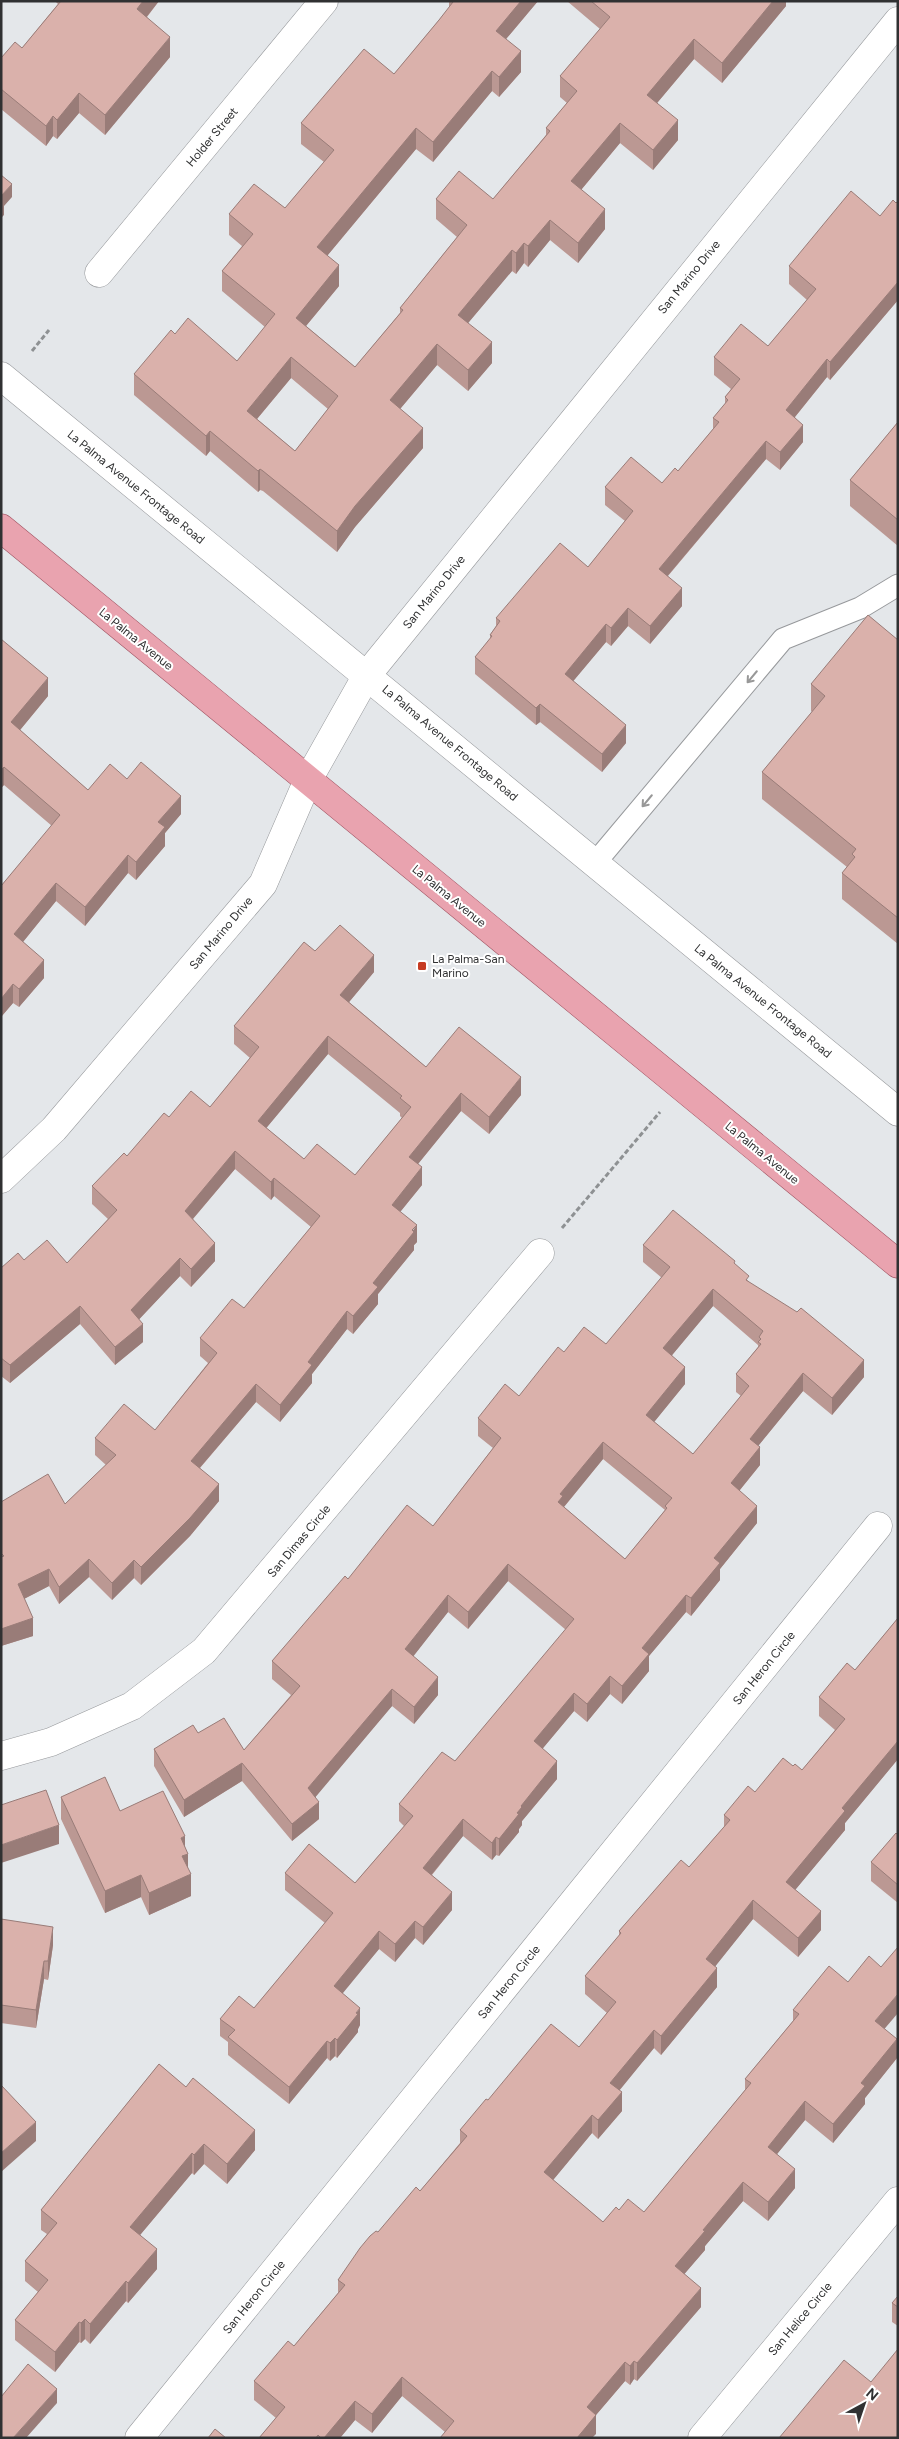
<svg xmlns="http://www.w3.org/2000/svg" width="899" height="2439" font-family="Figtree,sans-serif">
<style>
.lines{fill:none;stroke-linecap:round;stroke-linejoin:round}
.service-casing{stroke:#97999c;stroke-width:23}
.minor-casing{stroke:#97999c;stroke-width:29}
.primary-casing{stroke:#9f5361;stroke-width:29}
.path{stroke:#8e9193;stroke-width:3;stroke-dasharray:5 2.5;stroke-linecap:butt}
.service{stroke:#fff;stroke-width:21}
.minor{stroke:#fff;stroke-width:28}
.primary{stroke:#e9a3af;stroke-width:28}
.wall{fill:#bb9893;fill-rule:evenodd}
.shaded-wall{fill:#997c78}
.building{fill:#dab1ab;stroke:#997c78;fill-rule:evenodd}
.oneway{stroke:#989898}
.poi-dot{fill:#c63b22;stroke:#fff;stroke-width:2}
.labels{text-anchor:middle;stroke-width:4;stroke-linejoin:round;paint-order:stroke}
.street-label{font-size:12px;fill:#303132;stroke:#fff}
.poi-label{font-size:12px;fill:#303132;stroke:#fff;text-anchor:start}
</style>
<rect width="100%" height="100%" fill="#e4e7ea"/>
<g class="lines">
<g class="service-casing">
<polyline id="service" points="595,863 783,639 860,608 898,585"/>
</g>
<g class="minor-casing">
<g id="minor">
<polyline points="99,273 324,1"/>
<polyline points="1,376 898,1112"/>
<polyline points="1,1179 54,1129 263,884 308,780 367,675 898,21"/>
<polyline points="1,1756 51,1742 132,1706 204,1651 540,1253"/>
<polyline points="139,2438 878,1526"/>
<polyline points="702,2438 898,2201"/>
</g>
</g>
<g class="primary-casing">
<polyline id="primary" points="1,528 898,1264"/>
</g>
<g class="path">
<polyline points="32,351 49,330"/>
<polyline points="562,1228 660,1112"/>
</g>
<use href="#service" class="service"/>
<use href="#minor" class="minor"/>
<use href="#primary" class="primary"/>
</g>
<g class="wall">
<polygon points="55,1 159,1 147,17 170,57 105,135 79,113 57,139 53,136 46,146 1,109 1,58 22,48 58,4"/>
<path d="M449,1H538L506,39L521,72L499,97L492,91L433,162L416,149L327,256L339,286L306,326L355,367L400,313V308L457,237L436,219V199H493L546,135V128L567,103L560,97V76L600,29L567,1H786V6L722,83L694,59L657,103L678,140L653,170L620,143L581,190L605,229L578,263L550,240L528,267L524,263L516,274L512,271L468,323L492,363L468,391L437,365L400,409L423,448L355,527L337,552L263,491L260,490L258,492L210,451L206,456L134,395V374L175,334L237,361L265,327L222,291V271L242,246L229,235V214L285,208L324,162L301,144V123L394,74L449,8ZM291,378L328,409L295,451L257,419Z"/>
<polygon points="898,201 898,300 830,380 827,377 795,417 803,442 780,470 766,459 668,576 682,606 650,644 628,626 611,646 606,642 573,681 626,743 602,772 540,722 536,725 475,674 475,657 490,639 490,635 496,626 496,618 588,567 625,521 605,505 605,487 662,483 678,471 713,429 713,418 725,404 725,397 731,389 714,375 714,357 768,346 807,300 789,284 789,266 880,216"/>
<polygon points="898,422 898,546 850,506 850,480"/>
<polygon points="1,639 48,696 20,730 88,790 127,779 181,814 165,833 165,846 136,880 128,873 85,926 56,901 23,942 44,978 19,1007 13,1003 1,1017 1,886 52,826 4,785 1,788"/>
<polygon points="898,640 898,944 842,899 842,873 847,867 762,799 762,772 812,712 811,711 811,684"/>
<path d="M315,951L374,972L349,1002L426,1067L521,1095L489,1134L461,1111L418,1164L422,1185L400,1212L417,1242L414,1245V1250L378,1294V1304L353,1334L347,1329L312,1374V1383L280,1422L256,1402L200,1468L219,1501L190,1536L141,1585L134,1578L112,1600L89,1577L59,1604L49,1586L24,1599L33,1636L1,1646V1502L65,1504L106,1465L95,1455V1438L155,1430L208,1363L200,1356V1338L244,1308L311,1227L274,1196L271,1200L235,1169L193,1219L215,1261L191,1287L180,1276L139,1319L143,1342L115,1365L80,1324L10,1383L1,1376V1268L24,1260L67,1263L108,1219L92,1204V1186L127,1156L169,1117L210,1107L250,1058L234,1044V1026ZM328,1054L400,1113V1116L402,1118L355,1175L304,1159L266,1128Z"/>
<path d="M643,1245L735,1265L749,1282L864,1377L832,1415L803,1391L758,1446L760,1465L739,1491L757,1523L720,1569V1580L691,1616L686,1612L649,1656V1671L622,1704L610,1694L587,1722L574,1711L542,1749L557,1779L522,1821V1825L519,1829V1832L499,1856L496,1855L492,1860L463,1836L432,1875L452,1910L423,1945L415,1938L395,1962L379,1949L342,1993L360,2025L358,2029V2032L337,2058L335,2056L330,2061L327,2058L289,2104L228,2055V2042L220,2036V2019L254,2008L325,1923L285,1890V1873L355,1883L404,1826L399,1821V1804L455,1761L566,1630L508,1581L468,1629L448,1612L413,1656L438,1695L414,1724L392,1706L315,1797L319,1819L292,1841L242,1781L184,1817L154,1766V1749L198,1733L244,1750L291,1695L272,1679V1661L348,1579L433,1526L493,1448L478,1436V1418L519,1396L564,1352L606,1344L662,1278L643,1262ZM713,1306L758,1345V1347L736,1374V1392L741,1396L693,1454L654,1422L685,1384L672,1355ZM603,1459L665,1510L625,1559L564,1507Z"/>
<polygon points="898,1618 898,1759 845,1823 845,1830 795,1890 821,1930 798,1957 753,1919 715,1966 717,1987 661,2055 654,2048 619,2090 622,2111 598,2139 592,2133 553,2180 603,2222 619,2210 644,2212 745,2090 745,2079 793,2021 793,2010 885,2029 897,2058 865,2098 865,2104 833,2143 805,2120 777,2154 795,2188 768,2221 743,2201 705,2246 705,2250 684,2274 701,2307 637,2381 634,2379 630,2385 625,2381 596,2415 596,2434 445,2432 402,2396 372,2433 355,2420 340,2438 259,2438 276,2418 254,2400 254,2381 294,2346 338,2293 338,2280 378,2232 420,2191 460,2143 460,2130 488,2100 579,2047 607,2013 585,1994 585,1976 619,1936 619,1931 689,1867 724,1827 724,1815 755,1792 793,1766 802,1770 835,1730 819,1716 819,1697 855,1670"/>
<polygon points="61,1797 120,1811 185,1848 191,1896 149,1915 141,1897 105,1913 61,1819"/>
<polygon points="898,1835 898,1903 871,1881 871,1862"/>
<polygon points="1,1919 53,1945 48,1980 44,1979 36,2028 1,2023"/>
<polygon points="159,2064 255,2150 227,2184 204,2164 194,2175 192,2173 140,2235 157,2269 128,2303 126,2301 90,2344 85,2339 81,2343 79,2342 55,2372 15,2340 15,2320 38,2292 25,2281 25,2261 47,2234 41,2230 41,2210"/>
<polygon points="898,2296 898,2326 892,2322 892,2303"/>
</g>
<g class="shaded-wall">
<polygon points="143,1 159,1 137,29 137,9"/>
<polygon points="521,1 538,1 496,51 496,31"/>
<polygon points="773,1 786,1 786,6 722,83 722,63"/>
<polygon points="170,37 170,57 105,135 105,115"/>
<polygon points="694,39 694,59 647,115 647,95"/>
<polygon points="521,51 521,72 499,97 499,77"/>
<polygon points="492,71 492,91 433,162 433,142"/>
<polygon points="79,93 79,113 57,139 57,120"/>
<polygon points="53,116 53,136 46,146 46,126"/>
<polygon points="678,120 678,140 653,170 653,150"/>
<polygon points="620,123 620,143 571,202 571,181"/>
<polygon points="416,128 416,149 317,268 317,247"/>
<polygon points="12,184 12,197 4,206 4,215 1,218 1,196"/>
<polygon points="605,209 605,229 578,263 578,243"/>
<polygon points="550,220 550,240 528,267 528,246"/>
<polygon points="524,243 524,263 516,274 516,253"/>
<polygon points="512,250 512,271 458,335 458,315"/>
<polygon points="339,265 339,286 296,338 296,318"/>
<polygon points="898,282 898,300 830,380 830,362"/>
<polygon points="492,342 492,363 468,391 468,370"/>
<polygon points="437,344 437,365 390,421 390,400"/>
<polygon points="291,357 291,378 247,431 247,411"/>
<polygon points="827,359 827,377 786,428 786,410"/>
<polygon points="803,425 803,442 780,470 780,452"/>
<polygon points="423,428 423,448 355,527 337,552 337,531 355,506"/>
<polygon points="210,431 210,451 206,456 206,436"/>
<polygon points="766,441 766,459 659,586 659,569"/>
<polygon points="260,469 260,490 258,492 258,471"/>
<polygon points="682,588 682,606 650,644 650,626"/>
<polygon points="628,608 628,626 611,646 611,628"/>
<polygon points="606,624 606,642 565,691 565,674"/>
<polygon points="48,678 48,696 11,741 11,722"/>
<polygon points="540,704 540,722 536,725 536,708"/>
<polygon points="626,725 626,743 602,772 602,754"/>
<polygon points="4,767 4,785 1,788 1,770"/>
<polygon points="181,796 181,814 165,833 165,846 136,880 136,862 158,822"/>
<polygon points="128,855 128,873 85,926 85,907"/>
<polygon points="56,883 56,901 14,953 14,934"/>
<polygon points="374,955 374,972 340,1013 340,995"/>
<polygon points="44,960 44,978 19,1007 19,989"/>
<polygon points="13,984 13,1003 1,1017 1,999"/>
<polygon points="328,1036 328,1054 258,1138 258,1121"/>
<polygon points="521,1077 521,1095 489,1134 489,1117"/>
<polygon points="461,1093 461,1111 409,1175 409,1157"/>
<polygon points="235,1151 235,1169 185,1228 185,1211"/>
<polygon points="422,1167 422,1185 392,1222 392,1205"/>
<polygon points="274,1178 274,1196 271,1200 271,1182"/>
<polygon points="417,1225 417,1242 414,1245 414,1250 378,1294 378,1304 353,1334 353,1316 373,1283"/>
<polygon points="215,1243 215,1261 191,1287 191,1269"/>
<polygon points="180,1258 180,1276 131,1328 131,1310"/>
<polygon points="713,1289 713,1306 663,1366 663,1348"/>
<polygon points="80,1306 80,1324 10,1383 10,1365"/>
<polygon points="347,1311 347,1329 312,1374 312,1383 280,1422 280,1405 308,1362"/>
<polygon points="143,1324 143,1342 115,1365 115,1347"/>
<polygon points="864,1360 864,1377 832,1415 832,1398"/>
<polygon points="685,1367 685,1384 646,1432 646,1415"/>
<polygon points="803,1373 803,1391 750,1456 750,1439"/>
<polygon points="256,1384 256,1402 191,1478 191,1461"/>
<polygon points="603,1442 603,1459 563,1508 558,1502 560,1494"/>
<polygon points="760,1447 760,1465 731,1501 731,1483"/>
<polygon points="219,1484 219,1501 190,1536 141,1585 141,1567"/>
<polygon points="757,1506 757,1523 720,1569 720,1580 691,1616 691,1598 714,1558"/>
<polygon points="89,1559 89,1577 59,1604 59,1587"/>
<polygon points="134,1560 134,1578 112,1600 112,1583"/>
<polygon points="508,1564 508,1581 468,1629 468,1612"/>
<polygon points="49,1569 49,1586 18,1602 18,1584"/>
<polygon points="448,1595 448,1612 405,1667 405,1649"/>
<polygon points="686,1595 686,1612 649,1656 649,1671 622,1704 622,1686 642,1648"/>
<polygon points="33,1618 33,1636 1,1646 1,1629"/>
<polygon points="610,1676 610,1694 587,1722 587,1704"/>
<polygon points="438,1677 438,1695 414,1724 414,1707"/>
<polygon points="392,1689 392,1706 308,1806 308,1788"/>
<polygon points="574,1693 574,1711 534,1759 534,1741"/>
<polygon points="898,1741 898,1759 845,1823 845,1830 786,1901 786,1882 842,1808"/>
<polygon points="557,1761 557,1779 522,1821 522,1825 519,1829 519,1832 499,1856 499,1839 517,1813 521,1806"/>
<polygon points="242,1763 242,1781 184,1817 184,1800"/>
<polygon points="319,1802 319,1819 292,1841 292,1824"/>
<polygon points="463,1819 463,1836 423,1885 423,1868"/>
<polygon points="59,1825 59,1844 1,1863 1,1845"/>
<polygon points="185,1836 185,1855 188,1854 188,1875 182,1878 181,1838"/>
<polygon points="496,1837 496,1855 492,1860 492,1843"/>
<polygon points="191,1874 191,1896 149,1915 149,1893"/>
<polygon points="141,1875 141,1897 105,1913 105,1891"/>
<polygon points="452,1892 452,1910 423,1945 423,1927"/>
<polygon points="753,1900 753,1919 706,1978 706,1959"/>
<polygon points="821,1911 821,1930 798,1957 798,1938"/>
<polygon points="415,1921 415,1938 395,1962 395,1944"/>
<polygon points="53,1927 53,1945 48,1980 48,1961"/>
<polygon points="379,1931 379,1949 334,2004 334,1986"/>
<polygon points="44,1961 44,1979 36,2028 36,2010"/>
<polygon points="717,1968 717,1987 661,2055 661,2036"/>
<polygon points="898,1994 898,2013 875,2040 875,2021"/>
<polygon points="360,2008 360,2025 358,2029 358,2032 337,2058 337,2040"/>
<polygon points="654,2030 654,2048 610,2102 610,2083"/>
<polygon points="335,2038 335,2056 330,2061 330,2043"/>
<polygon points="897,2039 897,2058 865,2098 865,2104 833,2143 833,2124 861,2083"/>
<polygon points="327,2041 327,2058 289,2104 289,2087"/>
<polygon points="622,2092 622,2111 598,2139 598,2120"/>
<polygon points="805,2101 805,2120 768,2165 768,2147"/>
<polygon points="592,2115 592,2133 544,2191 544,2172"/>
<polygon points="36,2122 36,2141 1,2172 1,2153"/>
<polygon points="255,2130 255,2150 227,2184 227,2164"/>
<polygon points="204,2144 204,2164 194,2175 194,2155"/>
<polygon points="192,2153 192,2173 130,2247 130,2227"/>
<polygon points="795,2169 795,2188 768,2221 768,2202"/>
<polygon points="743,2182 743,2201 705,2246 705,2250 675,2285 675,2266 703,2230"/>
<polygon points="157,2249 157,2269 128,2303 128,2283"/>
<polygon points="126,2281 126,2301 90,2344 90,2324"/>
<polygon points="701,2288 701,2307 637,2381 637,2363"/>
<polygon points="85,2319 85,2339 81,2343 81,2323"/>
<polygon points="79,2322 79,2342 55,2372 55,2352"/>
<polygon points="634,2361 634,2379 630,2385 630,2366"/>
<polygon points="625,2362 625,2381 596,2415 596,2434 592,2438 577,2438 587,2407"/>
<polygon points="402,2377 402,2396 372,2433 372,2414"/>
<polygon points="57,2389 57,2403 26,2438 13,2438"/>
<polygon points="355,2401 355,2420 340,2438 324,2438"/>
</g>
<g class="building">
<polygon points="61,1 143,1 137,9 170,37 105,115 79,93 57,120 53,116 46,126 1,89 1,58 15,42 22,48"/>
<path d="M452,1H521L496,31L521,51L499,77L492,71L433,142L416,128L317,247L339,265L296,318L355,367L403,310L400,308L467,225L436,199L459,171L493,199L550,131L546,128L577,91L560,76L610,17L591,1H773L722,63L694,39L647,95L678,120L653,150L620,123L571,181L605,209L578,243L550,220L528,246L524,243L516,253L512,250L458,315L492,342L468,370L437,344L390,400L423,428L355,506L337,531L263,471L260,469L258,471L210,431L206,436L134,374L171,330L175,334L188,318L237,361L275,314L222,271L253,234L229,214L254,184L285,208L334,150L301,123L364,49L394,74L439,20L453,2ZM291,357L338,396L295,451L247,411Z"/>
<polygon points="1,175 12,184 1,196"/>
<polygon points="851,191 880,216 893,200 896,203 898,201 898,282 830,362 827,359 786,410 803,425 780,452 766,441 659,569 682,588 650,626 628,608 611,628 606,624 565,674 626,725 602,754 540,704 536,708 475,657 492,636 490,635 500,621 496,618 560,543 588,567 633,511 605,487 631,457 662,483 675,468 678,471 719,422 713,418 728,400 725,397 740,379 714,357 741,324 768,346 816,289 789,266"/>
<polygon points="898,422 898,520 850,480"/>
<polygon points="868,615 898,640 898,918 842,873 855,857 852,854 856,849 762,772 825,696 811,684"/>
<polygon points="1,639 48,678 11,722 88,790 110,764 127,779 141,762 181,796 158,822 165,827 136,862 128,855 85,907 56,883 14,934 44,960 19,989 13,984 1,999 1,886 60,815 4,767 1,770"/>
<path d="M340,925L374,955L340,995L426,1067L459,1027L521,1077L489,1117L461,1093L409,1157L422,1167L392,1205L417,1225L412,1230L414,1232L373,1283L378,1287L353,1316L347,1311L308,1362L312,1365L280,1405L256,1384L191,1461L219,1484L190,1518L141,1567L134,1560L112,1583L89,1559L59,1587L49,1569L18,1584L33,1618L1,1629V1557L4,1556L1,1553V1502L48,1474L65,1504L116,1455L95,1438L124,1404L155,1430L217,1353L200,1338L232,1299L244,1308L320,1216L274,1178L271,1182L235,1151L185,1211L215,1243L191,1269L180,1258L131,1310L143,1324L115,1347L80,1306L10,1365L1,1358V1268L18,1253L24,1260L47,1240L67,1263L117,1210L92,1186L124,1153L127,1156L164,1113L169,1117L191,1091L210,1107L259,1047L234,1026L304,942L315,951ZM328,1036L402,1096L400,1098L411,1107L355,1175L317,1144L304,1159L258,1121Z"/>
<path d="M673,1210L735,1261L734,1263L749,1276L746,1280L797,1312L801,1308L864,1360L832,1398L803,1373L750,1439L760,1447L731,1483L757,1506L714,1558L720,1563L691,1598L686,1595L642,1648L649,1654L622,1686L610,1676L587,1704L574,1693L534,1741L557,1761L521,1806L522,1807L517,1813L519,1814L499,1839L496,1837L492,1843L463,1819L423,1868L452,1892L423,1927L415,1921L395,1944L379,1931L334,1986L360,2008L356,2013L358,2014L337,2040L335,2038L330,2043L327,2041L289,2087L228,2037L235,2030L220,2019L239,1996L254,2008L333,1913L285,1873L309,1844L355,1883L413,1816L399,1804L442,1752L455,1761L574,1619L508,1564L468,1612L448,1595L405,1649L438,1677L414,1707L392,1689L308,1788L319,1802L292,1824L242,1763L184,1800L154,1749L193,1725L198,1733L224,1718L244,1750L300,1686L272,1661L345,1576L348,1579L407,1505L433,1526L501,1438L478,1418L505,1384L519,1396L558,1347L564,1352L584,1327L606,1344L670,1267L643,1245ZM713,1289L763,1331L759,1337L761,1339L758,1342L761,1344L736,1374L749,1386L693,1454L646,1415L685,1367L663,1348ZM603,1442L672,1498L665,1506L667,1508L625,1559L558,1502L563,1496L560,1494Z"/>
<polygon points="898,1618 898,1741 842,1808 845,1811 786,1882 821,1911 798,1938 753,1900 706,1959 717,1968 661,2036 654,2030 610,2083 622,2092 598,2120 592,2115 544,2172 603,2222 616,2207 619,2210 628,2199 644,2212 751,2083 745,2079 799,2014 793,2010 829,1966 848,1982 869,1956 881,1967 898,1947 898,1994 875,2021 897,2039 861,2083 865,2086 833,2124 805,2101 768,2147 795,2169 768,2202 743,2182 703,2230 705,2231 675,2266 701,2288 637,2363 634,2361 630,2366 625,2362 587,2407 596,2415 577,2438 440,2438 454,2421 402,2377 372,2414 355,2401 324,2438 321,2438 318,2435 316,2438 259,2438 285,2407 254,2381 288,2341 294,2346 345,2285 338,2280 360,2248 370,2236 376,2231 378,2232 416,2187 420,2191 467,2136 460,2130 486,2099 488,2100 551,2024 579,2047 616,2002 585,1976 621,1933 619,1931 681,1860 689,1867 730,1820 724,1815 748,1786 755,1792 783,1758 793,1766 795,1764 802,1770 845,1719 819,1697 847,1663 855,1670"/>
<polygon points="105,1777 120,1811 163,1791 185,1836 181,1838 188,1854 182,1856 191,1874 149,1893 141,1875 105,1891 61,1797"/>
<polygon points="46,1790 59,1825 1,1845 1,1805"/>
<polygon points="896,1833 898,1835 898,1885 871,1862"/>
<polygon points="1,1919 53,1927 48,1961 44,1961 36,2010 1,2005"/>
<polygon points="159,2064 186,2087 193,2078 255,2130 227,2164 204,2144 194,2155 192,2153 130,2227 157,2249 128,2283 126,2281 90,2324 85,2319 81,2323 79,2322 55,2352 15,2320 48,2280 25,2261 57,2223 41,2210"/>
<polygon points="1,2085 36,2122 1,2153"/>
<polygon points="898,2296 898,2307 892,2303"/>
<polygon points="898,2349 898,2438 779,2438 844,2360 871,2382"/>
<polygon points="28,2364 57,2389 13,2438 1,2438 1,2397"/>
<polygon points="215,2429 226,2438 208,2438"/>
</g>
<defs><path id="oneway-shaft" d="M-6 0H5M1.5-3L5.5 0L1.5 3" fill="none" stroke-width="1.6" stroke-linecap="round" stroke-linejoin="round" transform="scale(1.25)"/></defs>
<g class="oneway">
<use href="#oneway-shaft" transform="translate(752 677) rotate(130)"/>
<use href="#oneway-shaft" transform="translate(647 801) rotate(130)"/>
</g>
<rect class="poi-dot" x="417" y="961" width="10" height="10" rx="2.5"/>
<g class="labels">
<g class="street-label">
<text transform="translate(212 137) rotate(-50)" y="4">Holder Street</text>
<text transform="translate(689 277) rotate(-51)" y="4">San Marino Drive</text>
<text transform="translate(136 487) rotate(39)" y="4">La Palma Avenue Frontage Road</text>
<text transform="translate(434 592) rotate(-51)" y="4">San Marino Drive</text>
<text transform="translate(136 639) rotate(39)" y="4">La Palma Avenue</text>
<text transform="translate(450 743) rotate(40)" y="4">La Palma Avenue Frontage Road</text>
<text transform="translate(449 896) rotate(39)" y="4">La Palma Avenue</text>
<text transform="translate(221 933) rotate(-50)" y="4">San Marino Drive</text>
<text transform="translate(763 1001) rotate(39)" y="4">La Palma Avenue Frontage Road</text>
<text transform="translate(762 1153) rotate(39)" y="4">La Palma Avenue</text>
<text transform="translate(299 1541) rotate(-50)" y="4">San Dimas Circle</text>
<text transform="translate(764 1668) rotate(-51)" y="4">San Heron Circle</text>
<text transform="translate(509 1982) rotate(-51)" y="4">San Heron Circle</text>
<text transform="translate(254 2297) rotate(-51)" y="4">San Heron Circle</text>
<text transform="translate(800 2319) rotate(-50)" y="4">San Helice Circle</text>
</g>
<g class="poi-label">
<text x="432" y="963">La Palma-San<tspan x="432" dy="14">Marino</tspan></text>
</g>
</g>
<rect width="899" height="2439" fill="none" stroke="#303132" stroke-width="5"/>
<g transform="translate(864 2404) rotate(40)" stroke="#ffffff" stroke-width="4" paint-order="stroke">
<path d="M0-4L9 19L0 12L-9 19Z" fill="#303132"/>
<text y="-8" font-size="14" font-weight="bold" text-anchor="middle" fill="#303132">N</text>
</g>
</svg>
